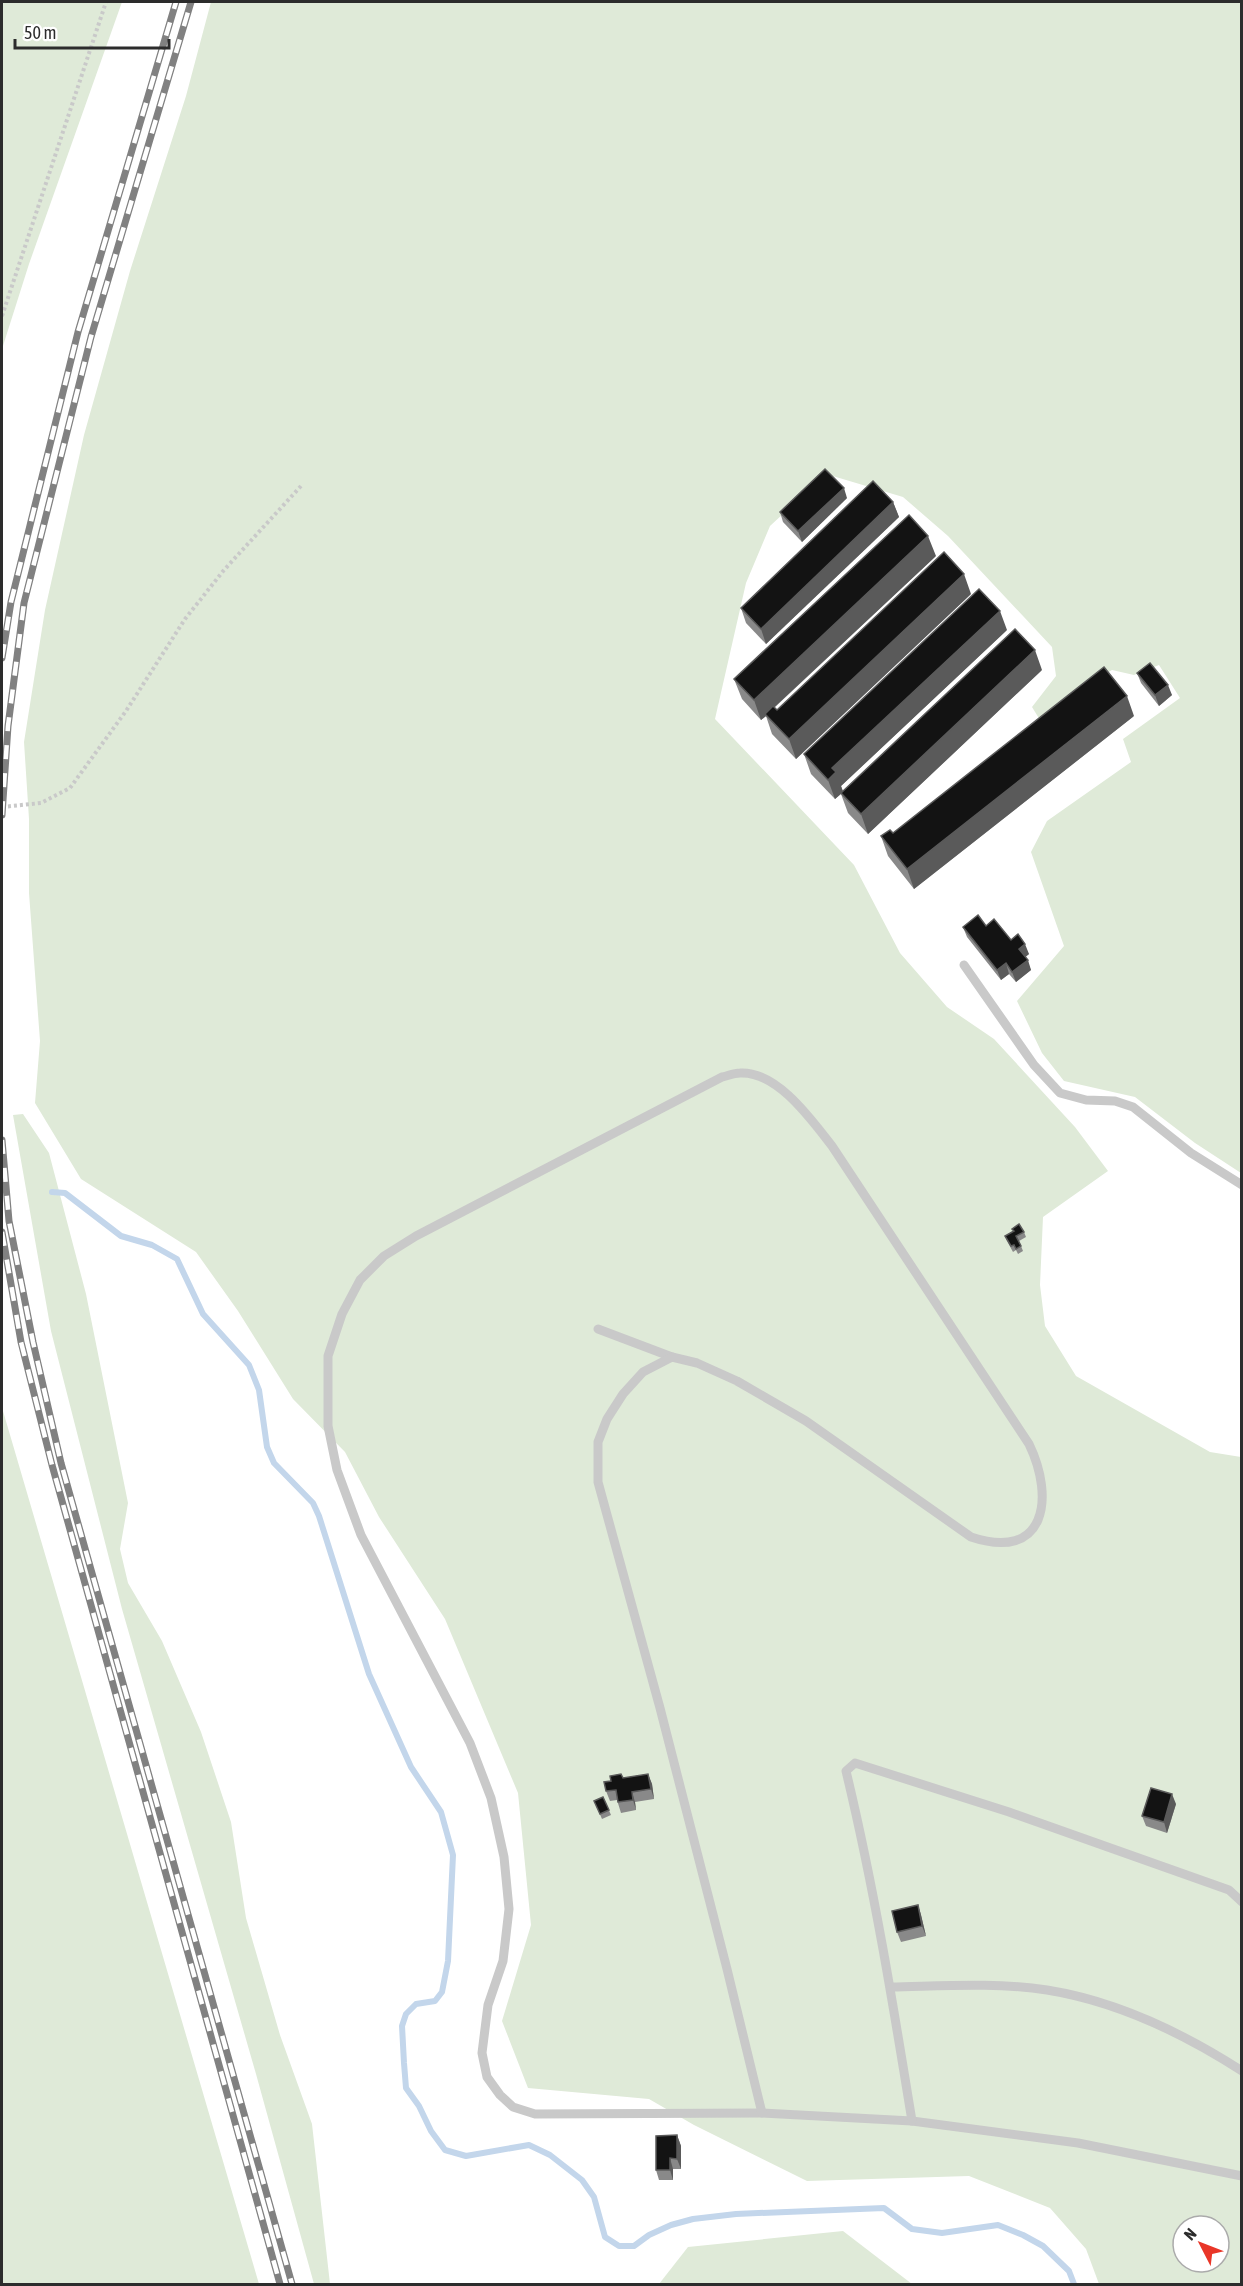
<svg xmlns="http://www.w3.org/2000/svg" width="1243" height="2286" font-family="'Asap Condensed',sans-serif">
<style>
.green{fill:#dfead8;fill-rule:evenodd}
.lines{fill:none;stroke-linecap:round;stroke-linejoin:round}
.stream{stroke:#c3d6eb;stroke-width:6}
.path{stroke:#c9c9c9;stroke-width:4;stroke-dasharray:3 3;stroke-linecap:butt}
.lane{stroke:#c9c9c9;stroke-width:9}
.rail-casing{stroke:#818181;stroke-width:7}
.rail{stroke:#fff;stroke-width:4.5;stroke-dasharray:14;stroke-linecap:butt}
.wall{fill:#898989}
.shaded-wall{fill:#5a5a5a}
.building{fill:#131313;stroke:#5a5a5a;stroke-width:1.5}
</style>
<rect width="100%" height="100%" fill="#fff"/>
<g class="green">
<polygon points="2,2 122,2 29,264 2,349"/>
<path d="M211,2H1241V1173L1195,1143L1135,1097L1064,1081L1042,1053L1017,1001L1064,946L1031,852L1047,821L1131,762L1123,739L1180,698L1159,665L1134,675L1112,670L1078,690L1040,720L1032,707L1056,676L1052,647L948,536L903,497L826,474L770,526L746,583L715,719L854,865L900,953L947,1007L994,1039L1075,1127L1108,1171L1043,1217L1040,1285L1045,1326L1076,1376L1210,1452L1241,1457V2284H1099L1086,2249L1050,2208L969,2176L807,2181L694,2125L649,2099L528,2088L502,2021L531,1925L518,1793L445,1619L379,1517L345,1452L293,1399L238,1311L196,1252L81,1179L35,1103L40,1041L29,893V819L24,742L45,610L84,435L130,271L186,96ZM1183,2226H1219V2262H1183Z"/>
<polygon points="23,1114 49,1153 86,1294 128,1503 120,1549 128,1583 162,1641 201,1732 231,1822 246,1918 280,2035 312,2124 330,2284 314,2284 256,2074 122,1609 51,1331 13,1115"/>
<polygon points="2,1402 3,1411 259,2284 2,2284"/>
<polygon points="843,2231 912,2284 659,2284 688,2247"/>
</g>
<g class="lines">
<polyline class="stream" points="52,1192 65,1193 121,1236 152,1245 177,1259 203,1314 249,1365 259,1390 267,1447 274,1463 313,1503 319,1516 369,1674 411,1767 441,1812 453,1855 448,1961 442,1992 435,2001 416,2004 406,2014 402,2026 404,2063 406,2088 419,2106 431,2131 445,2150 466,2156 529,2145 550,2155 582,2180 594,2197 605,2237 619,2246 634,2246 649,2235 671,2225 693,2219 736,2214 884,2208 912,2229 942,2233 998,2225 1023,2235 1043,2246 1069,2271 1074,2284"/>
<g class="path">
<polyline points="2,316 106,2"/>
<polyline points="2,807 41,803 70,788 126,711 185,619 224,570 301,486"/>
</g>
<g class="lane">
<polyline points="964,965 1034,1065 1060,1093 1086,1100 1115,1101 1133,1107 1191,1153 1242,1185"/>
<path d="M598,1329L672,1357L697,1363L737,1381L806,1421L971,1537C1046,1562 1055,1498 1029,1444L832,1146C811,1119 777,1071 740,1073C734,1073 727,1076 722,1077L416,1236L384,1256L360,1280L342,1314L328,1356V1426L337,1470L361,1535L470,1743L491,1798L504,1857L509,1909L503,1961L488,2005L482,2053L487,2077L500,2095L513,2107L535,2114L762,2113L912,2121L1078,2143L1242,2176"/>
<polyline points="672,1357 643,1372 623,1394 607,1419 598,1442 598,1482 660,1708 727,1969 762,2113"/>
<path d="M891,1987C942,1986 996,1982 1047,1990C1116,2001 1183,2033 1242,2071"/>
<path d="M912,2121C893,2004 874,1887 846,1771L855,1763L1009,1812L1229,1890L1242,1902"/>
</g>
<g class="rail-casing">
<g id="rail">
<polyline points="2,658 11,602 78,332 176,2"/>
<polyline points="2,815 8,726 24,603 91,337 191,2"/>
<polyline points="2,1140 9,1221 33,1342 61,1463 292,2284"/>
<polyline points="2,1232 21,1342 52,1465 280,2284"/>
</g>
</g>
<use href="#rail" class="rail"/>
</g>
<g class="wall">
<polygon points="847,498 802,542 783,522 780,512"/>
<polygon points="893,502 899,517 766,644 746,623 741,608"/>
<polygon points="936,556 774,708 777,710 971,594 796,759 772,734 766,716 761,720 742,699 734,679"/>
<polygon points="1007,630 841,786 843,791 1042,670 868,834 848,813 841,794 835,799 811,774 804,754"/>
<polygon points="1137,673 1172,695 1159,706 1141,683"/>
<polygon points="1134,716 914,889 888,856 881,836 893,833"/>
<polygon points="986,926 1029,954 1025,957 1031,970 1016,982 1009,974 1001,980 967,937 963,927"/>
<polygon points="1012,1229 1024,1232 1026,1237 1019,1241 1023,1251 1018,1254 1016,1250 1013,1252 1007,1241 1005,1236 1013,1231"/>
<polygon points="648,1774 652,1784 654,1799 635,1802 636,1810 621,1813 617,1800 610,1801 606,1791 623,1778"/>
<polygon points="603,1797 611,1815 602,1819 594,1801"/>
<polygon points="1176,1804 1167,1833 1146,1826 1142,1816"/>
<polygon points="918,1905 921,1915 926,1936 901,1942 897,1932"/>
<polygon points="677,2135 681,2146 681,2169 673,2169 673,2180 659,2180 656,2170"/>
</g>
<g class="shaded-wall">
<polygon points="844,488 847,498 802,542 798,531"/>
<polygon points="893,502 899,517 766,644 761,629"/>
<polygon points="928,536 936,556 766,715 765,714 766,716 761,720 754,700"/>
<polygon points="964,574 971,594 796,759 789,739"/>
<polygon points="1000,611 1007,630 841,786 843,792 835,799 828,780 832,768"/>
<polygon points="1035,650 1042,670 868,834 861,814"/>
<polygon points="1168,685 1172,695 1159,706 1155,695"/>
<polygon points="1127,696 1134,716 914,889 907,869"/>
<polygon points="1025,944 1029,954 1023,959 1019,949"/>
<polygon points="1028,960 1031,970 1016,982 1012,972"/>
<polygon points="1006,963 1009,974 1001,980 997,970"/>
<polygon points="648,1774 652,1784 654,1799 651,1789"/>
<polygon points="632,1792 635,1802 636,1810 633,1800"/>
<polygon points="1172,1794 1176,1804 1167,1833 1164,1822"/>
<polygon points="918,1905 921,1915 926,1936 922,1926"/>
<polygon points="677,2135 681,2146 681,2169 677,2159"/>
<polygon points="670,2158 673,2169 673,2180 670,2170"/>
</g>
<g class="building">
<polygon points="825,469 844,488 798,531 780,512"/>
<polygon points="873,481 893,502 761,629 741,608"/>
<polygon points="909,515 928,536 754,700 734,679"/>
<polygon points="944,552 964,574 789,739 765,714 773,706 777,710"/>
<polygon points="979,589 1000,611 832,768 836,772 828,780 804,754"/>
<polygon points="1015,629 1035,650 861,814 841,793"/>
<polygon points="1150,663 1168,685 1155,695 1137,673"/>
<polygon points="1104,667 1127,696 907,869 881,836 890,830 893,833"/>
<polygon points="978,915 986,926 994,919 1011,940 1018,934 1025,944 1019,949 1028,960 1012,972 1006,963 997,970 963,927"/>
<polygon points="1019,1224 1024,1232 1016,1236 1021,1246 1016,1249 1014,1245 1011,1246 1005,1236 1014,1231 1012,1229"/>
<polygon points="621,1774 623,1778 648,1774 651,1789 632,1792 633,1800 618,1802 616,1790 606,1791 604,1782 611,1781 610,1776"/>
<polygon points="1151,1788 1172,1794 1164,1822 1142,1816"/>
<polygon points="603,1797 609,1810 600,1814 594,1801"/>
<polygon points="918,1905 922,1926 897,1932 892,1911"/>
<polygon points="677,2135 677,2159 670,2158 670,2170 656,2170 656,2136"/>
</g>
<rect width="1243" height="2286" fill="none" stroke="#2c2c2c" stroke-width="6"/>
<g transform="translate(1201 2244) rotate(312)"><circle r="28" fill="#ffffff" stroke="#ababab" stroke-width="1.5"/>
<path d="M0-4.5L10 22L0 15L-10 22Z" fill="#e93628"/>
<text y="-9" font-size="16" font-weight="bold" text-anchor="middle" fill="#2c2c2c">N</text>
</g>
<path d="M15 39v9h154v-9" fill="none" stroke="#2c2c2c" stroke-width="3"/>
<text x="24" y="39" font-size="18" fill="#2c2c2c" stroke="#ffffff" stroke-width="4.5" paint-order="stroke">50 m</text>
</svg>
